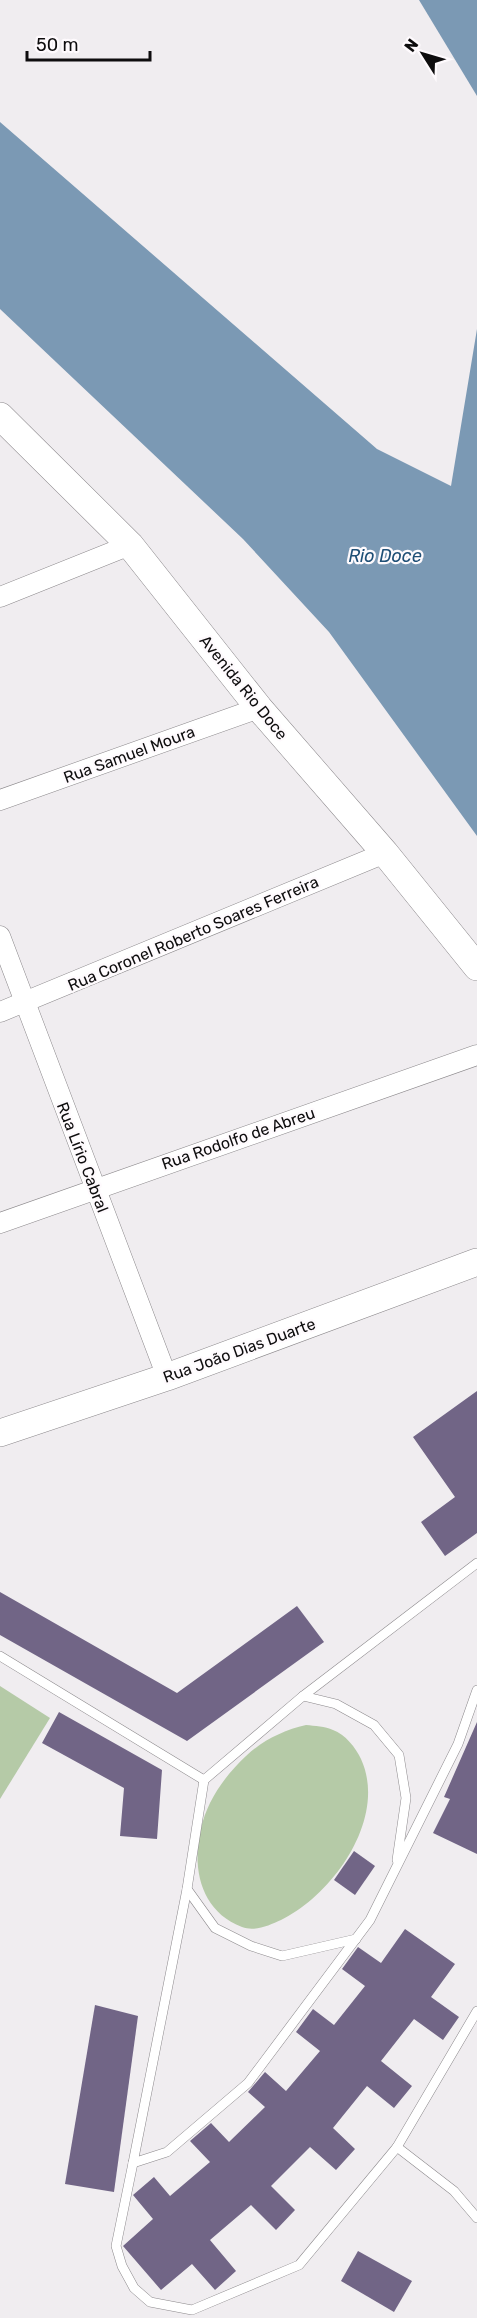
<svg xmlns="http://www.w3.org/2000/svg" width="477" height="2318" font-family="Rubik,sans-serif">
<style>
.green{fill:#b5caa7}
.water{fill:#7b99b4}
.building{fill:#716586}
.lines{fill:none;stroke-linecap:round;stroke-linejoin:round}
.lane-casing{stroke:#8c898c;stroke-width:10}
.street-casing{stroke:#8c898c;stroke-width:21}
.secondary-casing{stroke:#8c898c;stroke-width:28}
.lane{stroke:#fff;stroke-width:9}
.street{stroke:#fff;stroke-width:20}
.secondary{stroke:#fff;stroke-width:27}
.labels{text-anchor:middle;stroke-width:4.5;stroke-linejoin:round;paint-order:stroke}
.street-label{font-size:16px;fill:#0e0d0e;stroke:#fefafd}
.water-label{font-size:18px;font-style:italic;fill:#1f4f76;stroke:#fefafd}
</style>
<rect width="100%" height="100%" fill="#f0edf0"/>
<g class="green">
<polygon points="0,1686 50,1718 0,1799"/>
<path d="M306,1725C315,1726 325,1726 333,1730C345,1734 356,1748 361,1759C388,1818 333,1895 281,1920C270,1925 255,1932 242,1927C191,1908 189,1846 210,1803C219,1785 232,1769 246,1756C263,1740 284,1730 306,1725Z"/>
</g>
<g class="water">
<polygon points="419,0 477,0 477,96"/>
<polygon points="0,122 377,449 451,486 477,329 477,836 329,632 243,539 0,309"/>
</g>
<g class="building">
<polygon points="477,1391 477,1533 445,1556 421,1522 455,1497 413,1437"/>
<polygon points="0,1592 177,1693 297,1606 324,1642 187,1741 0,1635"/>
<polygon points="59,1712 162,1770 157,1839 120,1836 124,1788 42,1743"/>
<polygon points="477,1722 477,1854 433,1833 450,1799 444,1797"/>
<polygon points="354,1851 375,1866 355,1895 334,1880"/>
<polygon points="405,1929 455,1964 431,1997 459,2017 443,2040 414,2019 381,2061 412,2086 394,2108 367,2086 333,2128 355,2149 336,2170 310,2147 271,2186 295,2210 276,2230 251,2205 210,2240 236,2271 215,2290 192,2264 161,2290 123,2246 153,2219 133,2195 154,2177 170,2196 210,2162 190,2141 211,2123 229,2142 265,2107 248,2092 265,2072 286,2091 320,2051 296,2032 313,2009 334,2025 365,1986 342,1969 358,1947 381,1963"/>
<polygon points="95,2005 138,2016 114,2192 65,2184"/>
<polygon points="358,2251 412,2281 394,2312 341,2281"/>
</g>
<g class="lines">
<g class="lane-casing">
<g id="lane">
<polyline points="477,1563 303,1696 204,1780 187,1889 133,2163 167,2152 248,2083 370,1920 458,1744 477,1690"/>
<polyline points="0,1656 204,1780"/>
<polyline points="303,1696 336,1704 374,1725 399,1755 406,1798 397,1860"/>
<polyline points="187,1889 215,1928 251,1946 282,1956 356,1939"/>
<polyline points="397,2147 454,2191 477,2218"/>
<polyline points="133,2163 116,2246 122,2266 134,2288 150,2302 192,2310 299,2265 397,2147 477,2011"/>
</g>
</g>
<g class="street-casing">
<g id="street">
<polyline points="0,597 130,545"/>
<polyline points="0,800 259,708"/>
<polyline points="0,936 167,1377"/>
<polyline points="0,1012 385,853"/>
<polyline points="0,1223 477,1055"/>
</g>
</g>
<g class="secondary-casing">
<g id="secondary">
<polyline points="0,416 130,545 259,708 385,853 477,967"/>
<polyline points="0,1433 167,1377 477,1262"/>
</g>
</g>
<use href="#lane" class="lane"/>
<use href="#street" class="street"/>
<use href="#secondary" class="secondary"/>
</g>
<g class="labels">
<g class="street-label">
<text transform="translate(244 687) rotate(51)" y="6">Avenida Rio Doce</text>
<text transform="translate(129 754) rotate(-20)" y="6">Rua Samuel Moura</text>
<text transform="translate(193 933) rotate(-23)" y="6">Rua Coronel Roberto Soares Ferreira</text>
<text transform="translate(238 1138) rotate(-19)" y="6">Rua Rodolfo de Abreu</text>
<text transform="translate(83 1157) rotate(69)" y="6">Rua Lírio Cabral</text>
<text transform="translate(239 1350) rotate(-20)" y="6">Rua João Dias Duarte</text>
</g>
<g class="water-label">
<text x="385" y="562">Rio Doce</text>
</g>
</g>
<g transform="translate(423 54) rotate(307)" stroke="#fefafd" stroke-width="4.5" paint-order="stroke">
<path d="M0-4.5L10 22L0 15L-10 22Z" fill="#0e0d0e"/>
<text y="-9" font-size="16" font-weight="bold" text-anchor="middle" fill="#0e0d0e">N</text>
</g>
<path d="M27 51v9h123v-9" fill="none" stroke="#0e0d0e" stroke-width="3"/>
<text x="36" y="51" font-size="18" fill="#0e0d0e" stroke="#fefafd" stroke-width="4.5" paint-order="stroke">50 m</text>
</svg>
